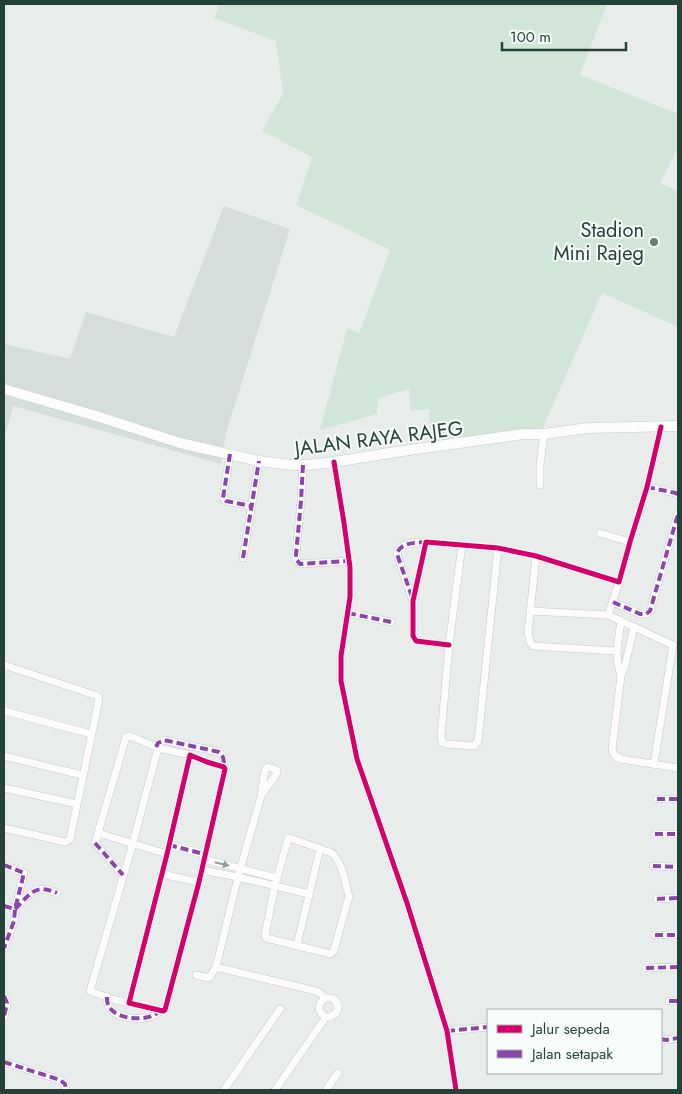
<svg xmlns="http://www.w3.org/2000/svg" width="682" height="1094" font-family="Jost,sans-serif">
<style>
.built{fill:#d6dedb}
.green{fill:#d1e6d8}
.lines{fill:none;stroke-linecap:round;stroke-linejoin:round}
.minor-casing{stroke:#c5cac8;stroke-width:8}
.secondary-casing{stroke:#c3cbc8;stroke-width:11}
.minor{stroke:#fcfcfc;stroke-width:7}
.secondary{stroke:#fcfcfc;stroke-width:10}
.quiet{stroke:#8e44ad;stroke-width:4;stroke-dasharray:8 4;stroke-linecap:butt}
.cycleway-casing{stroke:#f7fbf9;stroke-width:8}
.cycleway{stroke:#d6006c;stroke-width:5}
.oneway{fill:#909f9b}
.poi-dot{fill:#697e78;stroke:#f7fbf9;stroke-width:2}
.labels{text-anchor:middle;stroke-width:4;stroke-linejoin:round;paint-order:stroke}
.poi-label{font-size:20px;fill:#24423a;stroke:#f7fbf9;text-anchor:end}
.street-label{font-size:20px;fill:#24423a;stroke:#f7fbf9}
</style>
<rect width="100%" height="100%" fill="#e8edeb"/>
<polygon class="built" points="224,206 290,229 226,433 221,464 13,406 4,441 4,344 70,359 86,312 174,337"/>
<polygon class="green" points="220,4 607,4 580,75 678,114 678,148 660,183 678,191 678,327 602,293 541,432 429,443 430,409 410,411 409,389 378,398 377,414 320,430 347,328 359,334 390,250 296,205 312,157 262,131 283,94 276,41 214,18"/>
<g class="lines">
<g class="minor-casing">
<g id="minor">
<polyline points="230,454 223,498 226,501 251,506"/>
<polyline points="334,462 344,523 350,567 350,597 341,656 341,681 357,759 407,903 447,1031 456,1090"/>
<polyline points="303,465 301,501 296,555 296,559 300,564 349,561"/>
<polyline points="540,485 540,464 544,434"/>
<polyline points="647,487 676,493 678,495"/>
<polyline points="600,533 630,542"/>
<polyline points="462,545 449,645 441,736 442,742 446,744 474,746 478,741 498,548"/>
<polyline points="536,556 528,633 530,642 533,646 617,651"/>
<polyline points="243,558 259,461"/>
<path d="M619,582L608,615L621,621C618,642 614,655 621,676"/>
<path d="M412,599L397,554C400,542 416,543 426,542"/>
<polyline points="613,602 640,614 646,614 650,611 678,514"/>
<polyline points="531,611 608,615"/>
<polyline points="348,613 391,622"/>
<polyline points="621,621 673,645 654,764"/>
<polyline points="634,627 625,666 621,676 612,750 615,756 621,759 678,768"/>
<polyline points="449,645 416,641 413,636 413,601 426,542 498,548 536,556 619,582 630,542 647,487 661,427"/>
<polyline points="4,665 98,696 99,699 70,839 65,842 4,828"/>
<polyline points="4,711 91,734"/>
<path d="M156,747L158,743L164,740L219,752C224,756 224,760 224,767"/>
<polygon points="190,755 207,762 224,767 225,769 199,882 166,1006 165,1010 163,1011 129,1003 167,854"/>
<polyline points="4,756 82,775"/>
<polyline points="4,788 77,804"/>
<polyline points="657,799 678,799"/>
<polyline points="98,833 167,854"/>
<polyline points="655,834 678,834"/>
<path d="M290,838L332,853C343,865 345,881 349,897L348,900L334,950L331,954L266,938L265,935L275,885L288,839Z"/>
<polyline points="169,845 204,854"/>
<polyline points="203,859 277,878"/>
<polyline points="4,865 24,873 15,909"/>
<polyline points="653,866 678,867"/>
<polyline points="201,870 238,877 309,894"/>
<polyline points="161,874 199,882"/>
<polyline points="123,875 95,843 126,737 130,736 158,748 190,755"/>
<polyline points="657,899 678,898"/>
<polyline points="4,906 15,909 14,921 4,948"/>
<path d="M15,908C31,894 34,883 57,893"/>
<polyline points="655,935 678,935"/>
<polyline points="297,945 320,849"/>
<polyline points="216,967 316,991 321,994 325,998"/>
<polyline points="646,968 678,967"/>
<polyline points="196,975 209,978 216,967 238,877 261,796 265,770 268,767 277,770 277,773 261,796"/>
<polyline points="4,996 7,1003 4,1017"/>
<path d="M107,997C107,1001 107,1005 110,1008C117,1019 143,1021 154,1015C156,1014 159,1012 160,1010"/>
<polyline points="669,1001 678,1001"/>
<polyline points="129,1003 112,999 90,991 133,843 158,748"/>
<polyline points="447,1031 488,1027"/>
<polyline points="661,1039 666,1040 678,1038"/>
<polyline points="4,1062 60,1080 65,1084 66,1090"/>
<polyline points="224,1090 280,1009"/>
<path d="M275,1090L326,1017H330L336,1013C340,1007 338,1002 332,998H325C317,1004 317,1012 326,1017"/>
<polyline points="326,1090 338,1073"/>
</g>
</g>
<g class="secondary-casing">
<polyline id="secondary" points="4,389 93,415 180,443 259,461 292,465 307,465 334,462 402,451 523,434 544,434 588,428 678,426"/>
</g>
<use href="#minor" class="minor"/>
<use href="#secondary" class="secondary"/>
<g class="quiet">
<polyline points="230,454 223,498 226,501 251,506"/>
<polyline points="303,465 301,501 296,555 296,559 300,564 349,561"/>
<polyline points="647,487 676,493 678,495"/>
<polyline points="243,558 259,461"/>
<path d="M412,597L397,554C400,542 416,543 426,542"/>
<polyline points="613,602 640,614 646,614 650,611 678,514"/>
<polyline points="348,613 391,622"/>
<path d="M156,747L158,743L164,740L219,752C224,756 224,760 224,767"/>
<polyline points="657,799 678,799"/>
<polyline points="655,834 678,834"/>
<polyline points="95,843 123,875"/>
<polyline points="169,845 204,854"/>
<polyline points="4,865 24,873 15,909"/>
<polyline points="653,866 678,867"/>
<polyline points="657,899 678,898"/>
<polyline points="4,906 15,909 14,921 4,948"/>
<path d="M15,909C31,894 34,883 57,893"/>
<polyline points="655,935 678,935"/>
<polyline points="646,968 678,967"/>
<polyline points="4,996 7,1003 4,1017"/>
<path d="M107,997C107,1001 107,1005 110,1008C117,1019 143,1021 154,1015C156,1014 159,1012 160,1010"/>
<polyline points="669,1001 678,1001"/>
<polyline points="447,1031 488,1027"/>
<polyline points="661,1039 666,1040 678,1038"/>
<polyline points="4,1062 60,1080 65,1084 66,1090"/>
</g>
<g class="cycleway-casing">
<g id="cycleway">
<polyline points="334,462 344,523 350,567 350,597 341,656 341,681 357,759 407,903 447,1031 456,1090"/>
<polyline points="449,645 416,641 413,636 413,601 426,542 498,548 536,556 619,582 630,542 647,487 661,427"/>
<polygon points="190,755 207,762 224,767 225,769 199,882 166,1006 165,1010 163,1011 129,1003 167,854"/>
</g>
</g>
<use href="#cycleway" class="cycleway"/>
</g>
<defs><path id="oneway-solid" d="M-6-.8H1V-3.2L6.5 0L1 3.2V.8H-6Z" transform="scale(1.25)"/></defs>
<use class="oneway" href="#oneway-solid" transform="translate(222 864) rotate(13)"/>
<circle class="poi-dot" cx="654" cy="242" r="5"/>
<g class="labels">
<g class="poi-label">
<text x="644" y="237">Stadion<tspan x="644" dy="23">Mini Rajeg</tspan></text>
</g>
<g class="street-label">
<text transform="translate(379 438) rotate(-7)" y="7">JALAN RAYA RAJEG</text>
</g>
</g>
<rect width="682" height="1094" fill="none" stroke="#24423a" stroke-width="10"/>
<rect x="487" y="1009" width="175" height="65" fill="#f7fbf9" stroke="#a3b1ad"/>
<rect x="497" y="1025" width="25" height="8" fill="#d6006c" stroke="#a3b1ad"/>
<text x="532" y="1034" font-size="15" fill="#24423a">Jalur sepeda</text>
<rect x="497" y="1050" width="25" height="8" fill="#8e44ad" stroke="#a3b1ad"/>
<text x="532" y="1059" font-size="15" fill="#24423a">Jalan setapak</text>
<path d="M502 42v8h124v-8" fill="none" stroke="#24423a" stroke-width="2.5"/>
<text x="510" y="42" font-size="15" fill="#24423a" stroke="#f7fbf9" stroke-width="4" paint-order="stroke">100 m</text>
</svg>
